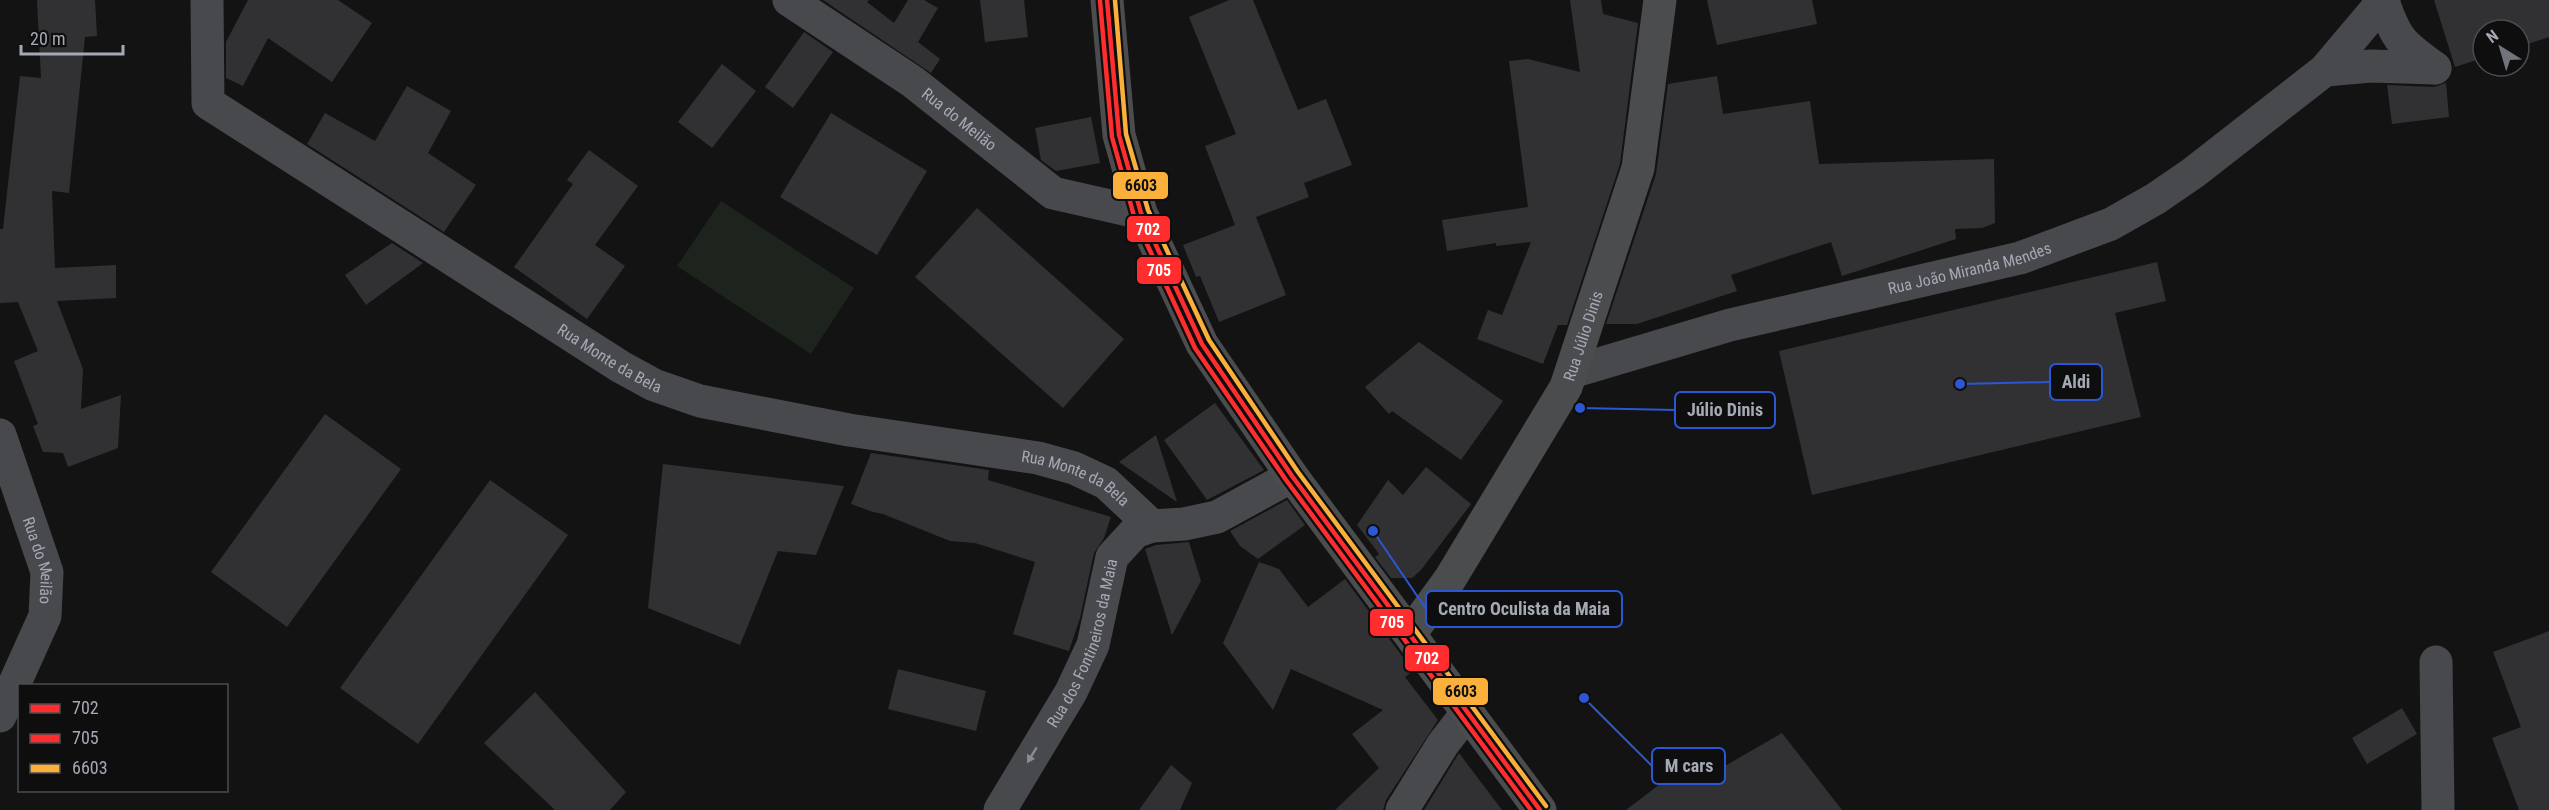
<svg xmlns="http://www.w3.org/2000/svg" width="2549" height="810" font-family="'Roboto Condensed',sans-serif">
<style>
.green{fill:#1d241e}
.building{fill:#313133}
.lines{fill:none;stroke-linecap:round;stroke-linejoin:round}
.minor{stroke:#48494c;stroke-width:33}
.major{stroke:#4a4c4e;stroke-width:33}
.bus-1-casing{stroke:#0e0e0f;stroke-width:9}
.bus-2-casing{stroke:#0e0e0f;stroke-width:9}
.bus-3-casing{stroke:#0e0e0f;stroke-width:9}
.bus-1{stroke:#ff2d2d;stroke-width:4.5}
.bus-2{stroke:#ff2d2d;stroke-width:4.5}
.bus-3{stroke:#fbb03b;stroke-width:4.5}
.oneway{fill:#898c96}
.labels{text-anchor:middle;stroke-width:6;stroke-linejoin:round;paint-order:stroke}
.street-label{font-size:16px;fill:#a5a9b5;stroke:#0e0e0f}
.leader{fill:none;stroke:#2b57d4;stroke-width:2}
.callout-dot{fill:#2b57d4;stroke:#0e0e0f;stroke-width:2}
.callout{fill:#0e0e0f;stroke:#2b57d4;stroke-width:2}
.callout-label{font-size:18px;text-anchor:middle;font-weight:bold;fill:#a5a9b5}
.line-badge{stroke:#0e0e0f;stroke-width:2}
.badge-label{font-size:16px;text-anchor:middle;font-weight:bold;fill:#fff}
.pale-badge-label{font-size:16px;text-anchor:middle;font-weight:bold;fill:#111}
</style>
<rect width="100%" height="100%" fill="#131314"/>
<polygon class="green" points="721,201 854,288 811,354 677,266"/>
<g class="building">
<polygon points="37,0 95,0 97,36 85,37 69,193 52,191 55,268 116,265 116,298 57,301 83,369 81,409 121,395 118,448 68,467 63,453 43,452 33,426 38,424 14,361 38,351 18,302 0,303 0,229 3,229 20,76 41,78"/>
<polygon points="248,0 338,0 372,23 332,82 268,38 243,86 226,78 226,42"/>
<polygon points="823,0 869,0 867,2 894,23 908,0 924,0 938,8 918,42 940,59 931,73"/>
<polygon points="980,0 1024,0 1028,37 985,42"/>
<polygon points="1229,0 1253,0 1298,110 1326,99 1352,165 1304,183 1309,197 1256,217 1286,295 1219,322 1200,276 1196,277 1183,245 1235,225 1205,146 1236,134 1189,17"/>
<polygon points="1570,0 1601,0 1603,14 1638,23 1620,164 1567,325 1558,325 1543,364 1477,339 1488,310 1502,315 1531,242 1496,246 1496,243 1447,251 1442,220 1528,207 1509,61 1528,59 1580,72"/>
<polygon points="1707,0 1812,0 1817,24 1717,45"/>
<polygon points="2434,0 2549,0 2549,37 2519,47 2519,30 2483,30 2483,58 2455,67"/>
<polygon points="804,32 833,52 793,108 765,87"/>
<polygon points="722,64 756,91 712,148 678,122"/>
<polygon points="1717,76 1723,114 1810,101 1819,164 1994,159 1995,223 1982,228 1955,229 1956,239 1842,276 1831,242 1731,275 1737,291 1637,324 1606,324 1656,174 1668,84"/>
<polygon points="2446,83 2449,117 2392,124 2387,85 2434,87"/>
<polygon points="407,86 451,111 428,153 476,185 444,232 307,144 325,113 375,141"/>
<polygon points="831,113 927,171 877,255 780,197"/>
<polygon points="1091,117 1100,163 1056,171 1041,160 1035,128"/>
<polygon points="589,150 638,186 595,245 625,266 587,319 514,267 573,184 567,180"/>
<polygon points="977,208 1124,339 1063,408 915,277"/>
<polygon points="392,243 423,263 366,305 345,275"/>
<polygon points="2157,262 2166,301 2115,313 2141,417 1812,495 1779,351"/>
<polygon points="1419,342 1503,401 1461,460 1392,411 1389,414 1365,387"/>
<polygon points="1215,403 1264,470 1207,500 1164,440"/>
<polygon points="325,414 401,469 287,627 211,572"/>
<polygon points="1156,435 1177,502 1119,462"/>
<polygon points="871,453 989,470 988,480 1111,517 1104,538 1094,553 1080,618 1069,651 1013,634 1035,562 975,543 950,541 883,514 873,512 851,504"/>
<polygon points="663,464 844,486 816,555 778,551 740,645 648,608"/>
<polygon points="1426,467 1471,504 1421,570 1412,578 1391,578 1375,557 1379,554 1357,525 1388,480 1403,495"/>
<polygon points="490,480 568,535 418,744 340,688"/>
<polygon points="1287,500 1305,525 1258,559 1240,546 1230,531"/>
<polygon points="1189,542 1201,581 1172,635 1145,549 1156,545"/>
<polygon points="1259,562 1279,569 1308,607 1345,579 1413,671 1405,677 1438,720 1386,800 1383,810 1335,810 1379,768 1352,734 1383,710 1291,669 1273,710 1223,643"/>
<polygon points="2549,631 2549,810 2519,810 2492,738 2521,727 2493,652"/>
<polygon points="898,669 986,691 976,731 888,709"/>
<polygon points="535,692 626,792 610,810 555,810 484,743"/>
<polygon points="2402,708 2417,734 2367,764 2352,738"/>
<polygon points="1782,733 1842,810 1626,810 1685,765 1692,775 1712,761 1718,770"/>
<polygon points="1459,753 1502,810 1424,810"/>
<polygon points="1171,765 1192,783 1180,810 1139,810"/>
</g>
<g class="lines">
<g class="minor">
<path id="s1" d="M207,0L208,103L621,367L654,385L700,401L849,430L1038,458L1074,468L1106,483L1152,526"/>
<path id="s2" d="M789,0L913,82L1053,193L1141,213"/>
<path d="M2383,1C2396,40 2402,44 2435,68"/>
<polyline points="2325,70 2371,66 2435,68"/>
<path id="s3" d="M1572,372L1730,325L2020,258L2111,224L2155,199L2193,173L2325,70L2384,0"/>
<path id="s4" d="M0,435L47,572L45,616L0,716"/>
<polyline points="2436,662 2438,810"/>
<path id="s5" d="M1000,810L1071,692L1093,645L1112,557L1135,532L1152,526L1184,524L1217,517L1292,476"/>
<polyline points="1402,810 1443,744 1467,713"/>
</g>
<g class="major">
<polyline points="1107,0 1119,135 1141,213 1202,344 1292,476 1540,810"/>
<path id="s6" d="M1410,634L1450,579L1566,387L1638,168L1660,0"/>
</g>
<g class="bus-1-casing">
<polyline id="bus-1" points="1107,0 1119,135 1141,213 1202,344 1292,476 1540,810"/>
</g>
<g class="bus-2-casing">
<polyline id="bus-2" points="1100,1 1112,137 1134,216 1195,348 1286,480 1531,810"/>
</g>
<g class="bus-3-casing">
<polyline id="bus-3" points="1115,0 1126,134 1148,210 1209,340 1298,472 1546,806"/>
</g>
<use href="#bus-1" class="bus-1"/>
<use href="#bus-2" class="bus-2"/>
<use href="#bus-3" class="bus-3"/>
</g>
<defs><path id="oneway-solid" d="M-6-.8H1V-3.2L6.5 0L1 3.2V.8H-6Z" transform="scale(1.5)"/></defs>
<use class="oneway" href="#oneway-solid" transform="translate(1032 755) rotate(121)"/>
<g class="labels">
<g class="street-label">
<text dy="6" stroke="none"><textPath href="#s2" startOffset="208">Rua do Meilão</textPath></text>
<text dy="6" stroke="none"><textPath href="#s3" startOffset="411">Rua João Miranda Mendes</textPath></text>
<text dy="6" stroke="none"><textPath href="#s6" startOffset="346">Rua Júlio Dinis</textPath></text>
<text dy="6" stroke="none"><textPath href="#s1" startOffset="579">Rua Monte da Bela</textPath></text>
<text dy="6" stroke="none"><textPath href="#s1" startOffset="1065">Rua Monte da Bela</textPath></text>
<text dy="6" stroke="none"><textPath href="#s4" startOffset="132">Rua do Meilão</textPath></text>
<text dy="6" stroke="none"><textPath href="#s5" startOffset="188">Rua dos Fontineiros da Maia</textPath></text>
</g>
</g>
<path class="leader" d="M1960 384L2050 382M1580 408L1675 410M1373 531L1426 609M1584 698L1652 766"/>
<g class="callout-dot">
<circle cx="1960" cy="384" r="6"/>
<circle cx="1580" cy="408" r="6"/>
<circle cx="1373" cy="531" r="6"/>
<circle cx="1584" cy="698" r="6"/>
</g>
<g class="callout">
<rect x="2050" y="364" width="52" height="36" rx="6"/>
<rect x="1675" y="392" width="100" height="36" rx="6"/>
<rect x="1426" y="591" width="196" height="36" rx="6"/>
<rect x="1652" y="748" width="73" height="36" rx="6"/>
</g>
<g class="callout-label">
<text x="2076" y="388">Aldi</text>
<text x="1725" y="416">Júlio Dinis</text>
<text x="1524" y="615">Centro Oculista da Maia</text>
<text x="1689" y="772">M cars</text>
</g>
<g class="line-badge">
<rect x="1112" y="171" width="57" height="29" rx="6" fill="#fbb03b"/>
<rect x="1126" y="215" width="45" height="28" rx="6" fill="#ff2d2d"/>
<rect x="1136" y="256" width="46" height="29" rx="6" fill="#ff2d2d"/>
<rect x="1369" y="608" width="45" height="29" rx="6" fill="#ff2d2d"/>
<rect x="1404" y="644" width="46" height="28" rx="6" fill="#ff2d2d"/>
<rect x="1432" y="677" width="57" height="29" rx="6" fill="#fbb03b"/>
</g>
<g class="badge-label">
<text x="1148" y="235">702</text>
<text x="1159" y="276">705</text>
<text x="1392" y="628">705</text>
<text x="1427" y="664">702</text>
</g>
<g class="pale-badge-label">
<text x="1141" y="191">6603</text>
<text x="1461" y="697">6603</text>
</g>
<rect x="18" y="684" width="210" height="108" fill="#0e0e0f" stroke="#4a4c51" stroke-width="1.5"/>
<rect x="30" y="704" width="30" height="9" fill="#ff2d2d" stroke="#4a4c51" stroke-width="1.5"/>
<text x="72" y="714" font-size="18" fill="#a5a9b5">702</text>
<rect x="30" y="734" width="30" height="9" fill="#ff2d2d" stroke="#4a4c51" stroke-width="1.5"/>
<text x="72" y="744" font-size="18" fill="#a5a9b5">705</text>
<rect x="30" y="764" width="30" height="9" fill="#fbb03b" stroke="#4a4c51" stroke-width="1.5"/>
<text x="72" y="774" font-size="18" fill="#a5a9b5">6603</text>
<g transform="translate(2501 48) rotate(323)"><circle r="28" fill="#0e0e0f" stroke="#4a4c51" stroke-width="1.5"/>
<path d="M0-4.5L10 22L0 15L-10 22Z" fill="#72747d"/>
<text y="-9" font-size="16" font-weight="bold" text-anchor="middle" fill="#a5a9b5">N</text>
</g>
<path d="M21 45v9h102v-9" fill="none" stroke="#a5a9b5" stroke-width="3"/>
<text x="30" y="45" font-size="18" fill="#a5a9b5" stroke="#0e0e0f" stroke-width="4.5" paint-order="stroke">20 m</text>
</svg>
